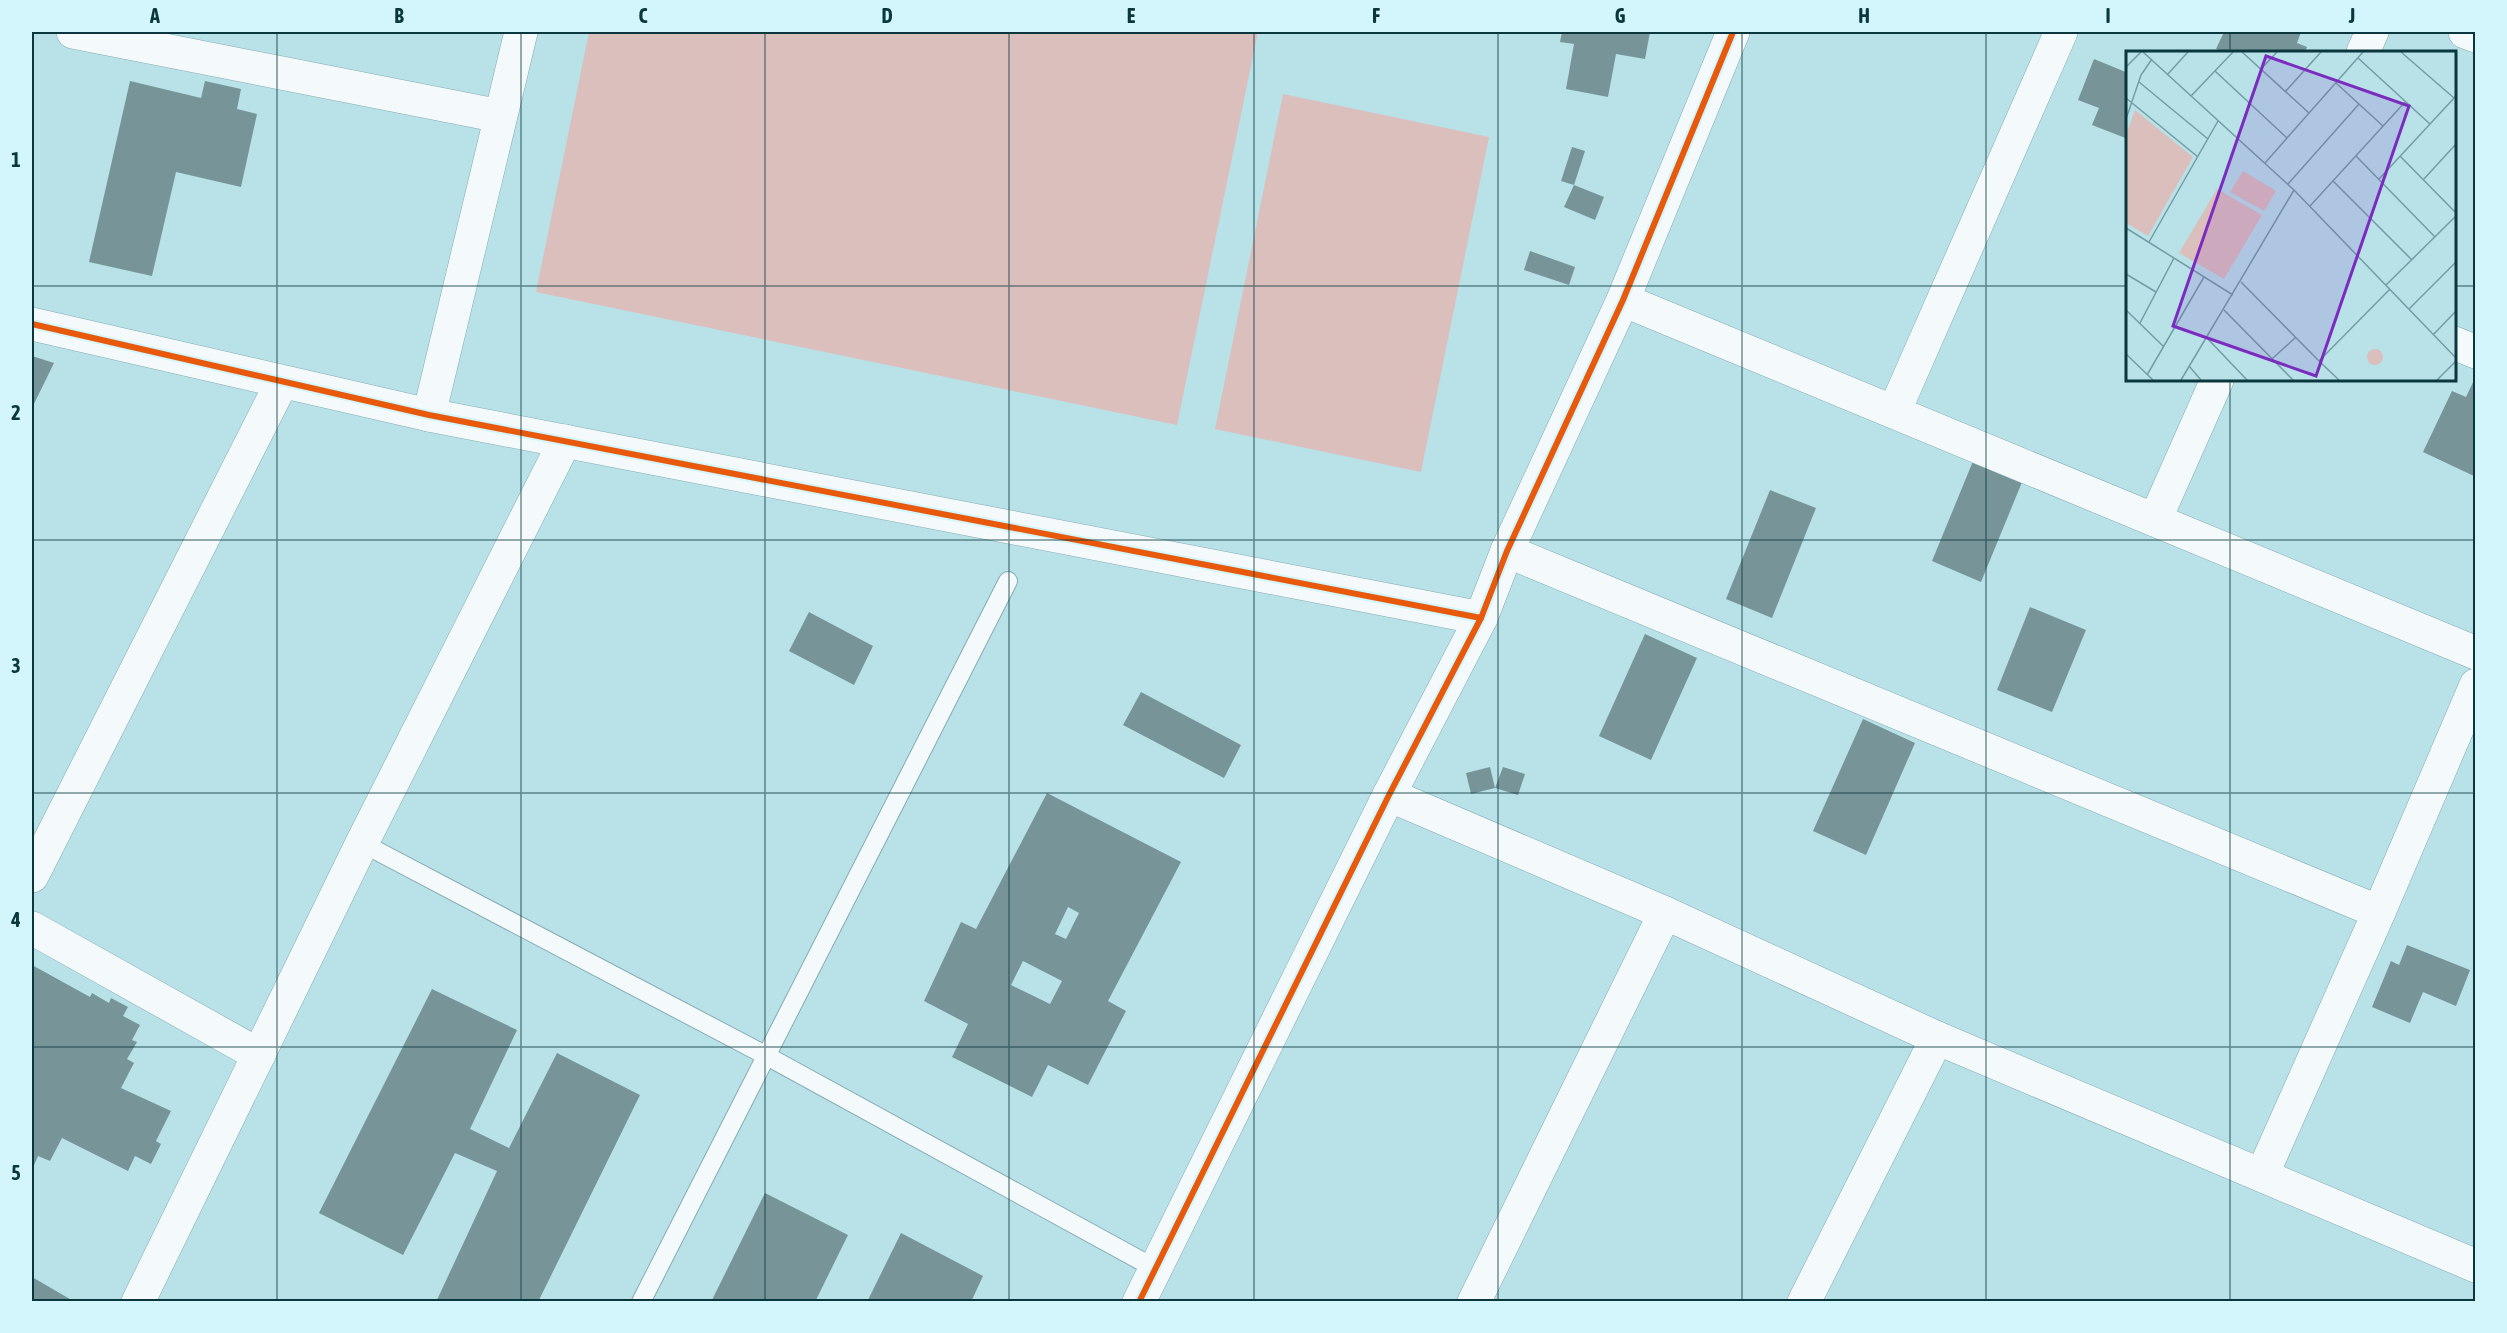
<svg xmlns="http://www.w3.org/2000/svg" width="2507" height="1333" font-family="'Asap Condensed',sans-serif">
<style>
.green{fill:#dbbfbd}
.building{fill:#779599;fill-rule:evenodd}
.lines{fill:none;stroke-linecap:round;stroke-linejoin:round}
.lane-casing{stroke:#86acb2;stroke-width:20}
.street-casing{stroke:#86acb2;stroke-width:34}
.lane{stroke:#f4fafc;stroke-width:18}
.street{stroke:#f4fafc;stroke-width:33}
.cycleway-casing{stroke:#d2f6fc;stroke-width:10}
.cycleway{stroke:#e8590c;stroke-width:6}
.grid{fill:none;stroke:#0a373d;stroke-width:1.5;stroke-opacity:0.55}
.inset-road{fill:none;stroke:#729da4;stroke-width:1.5}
.view{fill:#7b2cbf;fill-opacity:0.15;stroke:#7b2cbf;stroke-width:3}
.inset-edge{fill:none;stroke:#0a373d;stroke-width:3}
.neatline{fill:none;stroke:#0a373d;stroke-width:2}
.grid-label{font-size:20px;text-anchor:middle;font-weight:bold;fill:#0a373d}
</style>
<rect width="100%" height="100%" fill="#b8e1e8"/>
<g class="green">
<polygon points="589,32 1258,32 1177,425 536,292"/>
<polygon points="1283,94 1489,137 1421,472 1215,429"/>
</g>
<g class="building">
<polygon points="1562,32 1650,32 1645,59 1616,54 1608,97 1566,89 1574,44 1560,42"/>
<polygon points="2224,32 2301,32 2297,43 2307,47 2305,52 2225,52 2216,49"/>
<polygon points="2094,59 2128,73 2128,139 2092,125 2099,108 2078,100"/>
<polygon points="130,81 201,98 205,81 241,89 237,109 257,114 241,187 176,172 152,276 89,262"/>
<polygon points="1572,147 1585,151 1574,185 1561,181"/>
<polygon points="1574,185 1604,197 1595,220 1564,207"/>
<polygon points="1530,251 1575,267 1569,285 1524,270"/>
<polygon points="32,356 54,363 32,408"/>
<polygon points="2476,376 2476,477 2423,452 2452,391 2466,397"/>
<polygon points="1978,449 2027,470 1981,582 1932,561"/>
<polygon points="1770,490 1816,508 1772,618 1726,599"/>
<polygon points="2030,607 2086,630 2052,712 1997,690"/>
<polygon points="809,612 873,646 854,685 789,651"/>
<polygon points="1645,634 1697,658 1651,760 1599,736"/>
<polygon points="1141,692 1241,745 1224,778 1123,725"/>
<polygon points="1863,719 1915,743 1866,855 1813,831"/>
<polygon points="1490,767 1495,788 1503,767 1525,774 1518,795 1495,788 1471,794 1466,773"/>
<path d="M1047,793L1181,862L1108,1001L1126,1011L1088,1085L1048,1065L1032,1097L952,1057L968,1024L924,1001L961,922L976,929ZM1068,907L1079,913L1066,939L1055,934ZM1023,961L1062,981L1050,1004L1011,985Z"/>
<polygon points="2407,945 2470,970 2456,1006 2423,992 2410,1023 2372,1007 2391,961 2399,965"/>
<polygon points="32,965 90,997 92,993 109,1003 111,998 128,1007 123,1016 140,1025 132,1040 137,1042 127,1059 134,1063 121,1088 171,1111 156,1141 161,1144 151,1164 135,1156 128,1171 62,1138 50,1161 38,1156 32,1170"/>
<polygon points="432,989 517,1030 470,1129 509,1148 557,1053 640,1095 538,1302 436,1302 497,1171 455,1153 403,1255 319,1213"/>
<polygon points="765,1193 848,1235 815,1302 711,1302"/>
<polygon points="901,1233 983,1276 971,1302 867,1302"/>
<polygon points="32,1277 75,1302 32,1302"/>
</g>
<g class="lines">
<g class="lane-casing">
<g id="lane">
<polyline points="362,843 765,1055 1156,1269"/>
<polyline points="641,1302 1008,581"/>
</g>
</g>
<g class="street-casing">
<g id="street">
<polyline points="73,32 500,116"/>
<polyline points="2465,32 2476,36"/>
<polyline points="2363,52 2372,32"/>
<polyline points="1623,300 2476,653"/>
<polyline points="32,324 429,415 1481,618"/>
<polyline points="2454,343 2476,352"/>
<polyline points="1894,412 2061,32"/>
<polyline points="429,415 521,32"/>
<polyline points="2155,520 2217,380"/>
<polyline points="1507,551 2379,912"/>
<polyline points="1389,795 1665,913 1937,1038 2476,1266"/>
<polyline points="32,876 282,382"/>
<polyline points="32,928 259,1055"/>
<polyline points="2262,1175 2379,912 2476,685"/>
<polyline points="138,1302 362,843 565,441"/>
<polyline points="1139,1302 1389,795 1481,618 1507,551 1623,300 1733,32"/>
<polyline points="1474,1302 1665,913"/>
<polyline points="1804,1302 1937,1038"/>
</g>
</g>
<use href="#lane" class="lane"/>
<use href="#street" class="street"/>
<g class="cycleway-casing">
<g id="cycleway">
<polyline points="32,324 429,415 1481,618"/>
<polyline points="1139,1302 1389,795 1481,618 1507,551 1623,300 1733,32"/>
</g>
</g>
<use href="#cycleway" class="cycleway"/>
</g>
<path class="grid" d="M277,32V1302M521,32V1302M765,32V1302M1009,32V1302M1254,32V1302M1498,32V1302M1742,32V1302M1986,32V1302M2230,32V52M32,286H2128M2454,286H2476M2230,380V1302M32,540H2476M32,793H2476M32,1047H2476"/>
<g transform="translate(2126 51)">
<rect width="330" height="330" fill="#b8e1e8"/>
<path d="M9,59L67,106L22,185L0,172V84ZM117,120L150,140L138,160L104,141ZM91,138L136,164L98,228L53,202ZM241 306a8 8 0 1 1 16 0a8 8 0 1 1-16 0Z" fill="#dbbfbd"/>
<path class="inset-road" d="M17,1L168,139L330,307M116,1L183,62M275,1L328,47M232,7L304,73M0,16L15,1M135,18L151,1M89,20L161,87M41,24L62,1M13,31L82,88M210,32L257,75M159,41L195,1M65,45L107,1M0,47L72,106M0,68L15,24L26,8M230,105L309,186M274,105L330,162M139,112L237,1M253,128L330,45M297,129L330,93M207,130L286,209M162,133L233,53M184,155L280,50M0,177L107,244M23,191L92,70M0,223L30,241M115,231L193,310L264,238M260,234L330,165M283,258L330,211M0,259L37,295M98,259L167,329M14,272L48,207M307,284L330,260M81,287L121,329M0,303L27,329M146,308L170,286M193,310L213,329M63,315L75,329M21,324L78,226M55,329L168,139M311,329L330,310"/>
<path class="view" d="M140,5L283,55L190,325L47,275Z"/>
<rect width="330" height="330" class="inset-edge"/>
</g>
<rect width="2507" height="1333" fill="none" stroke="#d2f6fc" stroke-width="66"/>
<rect x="33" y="33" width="2441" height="1267" class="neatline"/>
<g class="grid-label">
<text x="155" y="23">A</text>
<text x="399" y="23">B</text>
<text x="643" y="23">C</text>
<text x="887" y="23">D</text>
<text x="1131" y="23">E</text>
<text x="1376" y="23">F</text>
<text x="1620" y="23">G</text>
<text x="1864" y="23">H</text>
<text x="2108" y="23">I</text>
<text x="2352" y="23">J</text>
<text x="16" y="167">1</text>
<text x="16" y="420">2</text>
<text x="16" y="673">3</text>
<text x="16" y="927">4</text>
<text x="16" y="1180">5</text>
</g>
</svg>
